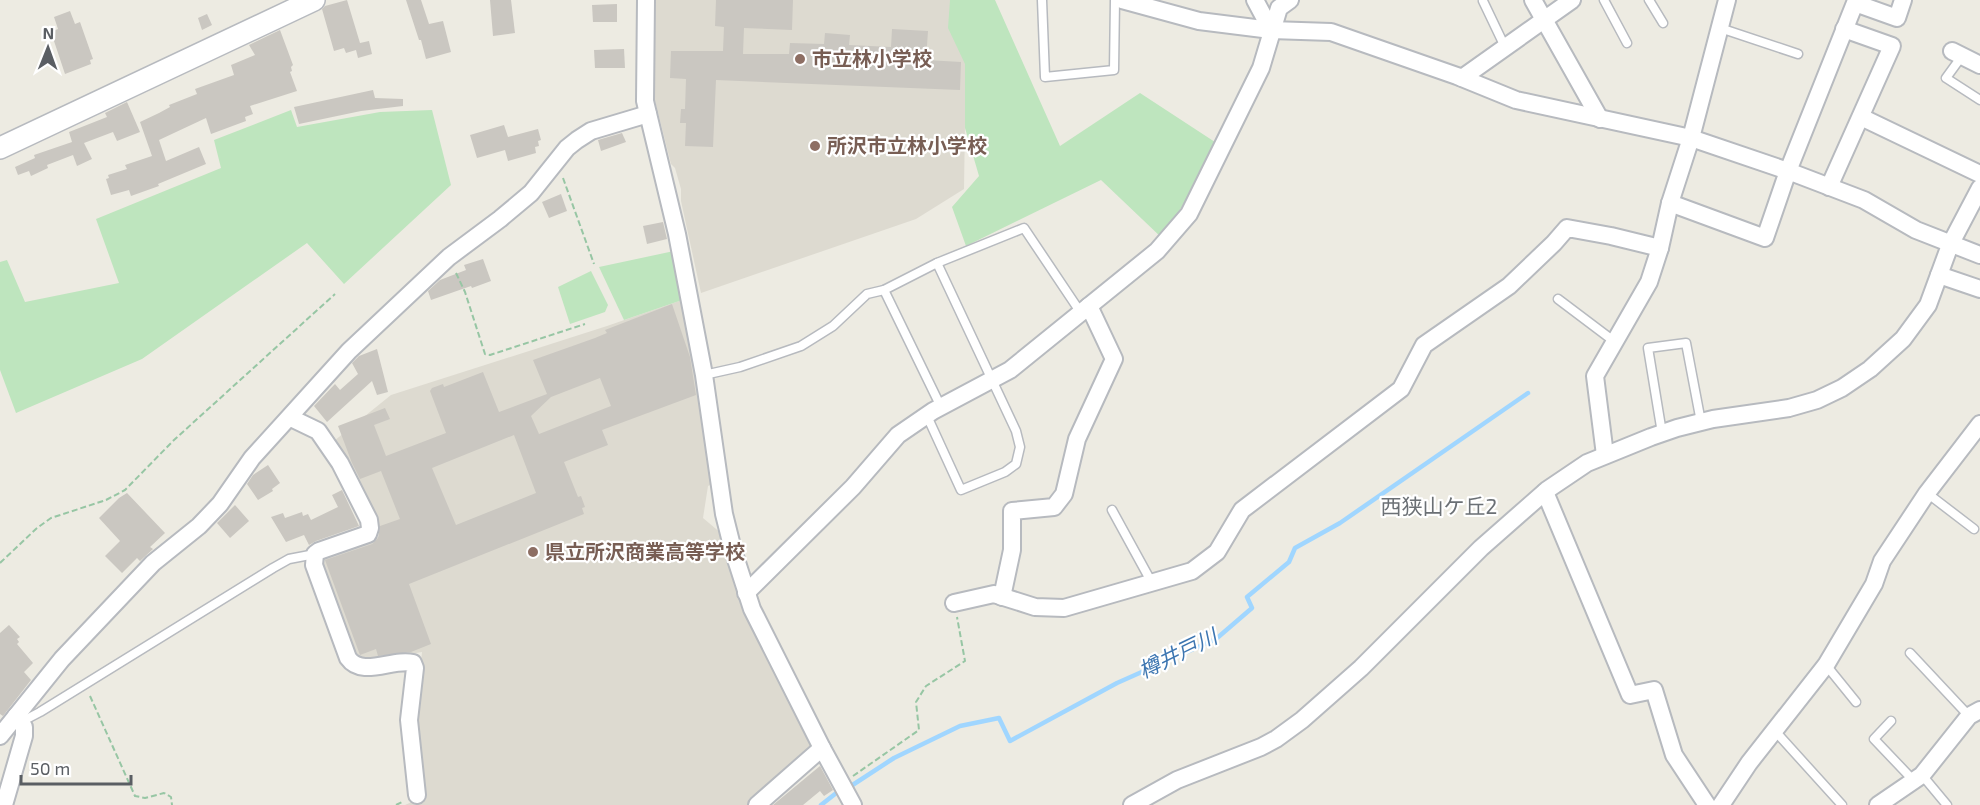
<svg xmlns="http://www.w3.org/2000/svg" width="1980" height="805" font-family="'Exo 2','Noto Sans JP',sans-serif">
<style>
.education{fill:#dddad0}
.green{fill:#bee5be}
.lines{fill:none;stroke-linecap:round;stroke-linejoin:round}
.stream{stroke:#a0d6ff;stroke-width:4.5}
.building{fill:#cac7c1;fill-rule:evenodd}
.service-casing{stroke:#b7babf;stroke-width:11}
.minor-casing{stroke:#b7babf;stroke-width:20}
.tertiary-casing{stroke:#b7babf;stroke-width:24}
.path{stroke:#97c6a4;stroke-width:2;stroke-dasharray:6 3;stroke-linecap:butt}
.service{stroke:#fff;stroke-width:8}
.minor{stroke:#fff;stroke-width:16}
.tertiary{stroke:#fff;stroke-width:21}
.education-dot{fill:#8d6e63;stroke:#fff;stroke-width:2}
.labels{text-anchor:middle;stroke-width:4.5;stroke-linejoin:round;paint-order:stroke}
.education-label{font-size:20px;font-weight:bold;fill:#785e54;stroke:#fff;text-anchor:start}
.neighbourhood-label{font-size:21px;fill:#6b7075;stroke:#fff}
.water-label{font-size:21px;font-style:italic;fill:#3d76b1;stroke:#fff}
</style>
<rect width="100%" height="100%" fill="#edebe2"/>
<g class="education">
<polygon points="652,0 952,0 966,57 964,189 916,219 701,293 681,201 681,189 675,168 671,164 654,97"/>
<polygon points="685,299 714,483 708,486 703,518 722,534 813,743 811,751 747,805 405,805 423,797 415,722 422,652 364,662 358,659 321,563 322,558 383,535 334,441 391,395 607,326"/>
</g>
<g class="green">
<polygon points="950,0 995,0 1060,146 1140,93 1218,144 1163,239 1101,180 966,246 952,207 979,176 965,128 965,64 948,28"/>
<polygon points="291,110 297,127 380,112 432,110 451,185 344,284 307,243 142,359 16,413 0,370 0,262 7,260 25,302 119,283 96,219 221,168 214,140"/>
<polygon points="674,251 685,299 624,320 599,267"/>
<polygon points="591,271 608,305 605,312 570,324 558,287"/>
</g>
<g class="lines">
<g class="stream">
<polyline points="851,786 894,758 960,726 999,718 1010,741 1117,683 1216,639 1252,608 1247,597 1289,562 1295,548 1340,523 1528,393"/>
<polyline points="821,805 835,794"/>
</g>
</g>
<g class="building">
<polygon points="347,0 360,43 369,41 372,54 358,58 356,50 346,53 344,48 334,51 322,9 325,6"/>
<polygon points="406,0 421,0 429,24 443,21 451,52 426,59 421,40 419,40"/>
<polygon points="490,0 511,0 515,33 493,36"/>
<polygon points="716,0 793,0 792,30 744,28 743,54 789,54 790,43 824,44 825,33 850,35 849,45 891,47 892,29 928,31 926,60 961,62 960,90 716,80 713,147 685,146 686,123 680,123 681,109 685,109 686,79 670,78 671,51 723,51 724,27 715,26"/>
<polygon points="617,4 617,22 593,22 592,5"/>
<polygon points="70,11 75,24 80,22 93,59 90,60 91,64 65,74 51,32 58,29 54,17"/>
<polygon points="207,14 212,25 202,30 198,18"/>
<polygon points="280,30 293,65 291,67 292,71 290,72 297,91 250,106 253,114 245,117 246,121 211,134 206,118 159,140 166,161 199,147 206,164 158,184 159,186 131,196 129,190 111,195 106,179 109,178 108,175 127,169 125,165 152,156 140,122 159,113 170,107 169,105 197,94 195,89 234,75 231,65 255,55 249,45"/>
<polygon points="624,49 625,68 595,68 594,50"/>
<polygon points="373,90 375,98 403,99 403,106 361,111 299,124 294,107"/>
<polygon points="127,102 140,132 117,141 113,132 84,143 92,159 77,166 73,155 47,165 48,168 31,176 29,171 18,175 15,167 35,158 34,155 72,142 69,132 107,117 105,113"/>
<polygon points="504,125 508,137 538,129 541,140 538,141 539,146 535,147 536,153 508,161 505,150 477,158 470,135"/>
<polygon points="622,133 626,142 601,151 598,140"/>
<polygon points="561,194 567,211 549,218 542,202"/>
<polygon points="663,222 667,239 647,244 643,226"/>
<polygon points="483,259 491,281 472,288 471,286 431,300 428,291 440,280 466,270 464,265"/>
<path d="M672,304L690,357L696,395L602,430L608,445L564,462L578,497L581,496L585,507L582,508L584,514L409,584L431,644L411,652L378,656L376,649L360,655L325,560L372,544L378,538L380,526L400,519L381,471L360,479L352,463L338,426L385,408L390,419L374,425L386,456L446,433L430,391L432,388L443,384L444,387L483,372L499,412L547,394L533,360L595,338L607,333L605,330ZM600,378L611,406L539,434L531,416L551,397ZM514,435L536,493L456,525L432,468Z"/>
<polygon points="377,349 388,392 377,395 372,381 327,422 314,406 335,384 340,390 358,374 352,363 359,356"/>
<polygon points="268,465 280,483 272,489 273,491 258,500 247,484 253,475"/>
<polygon points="342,490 359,526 316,541 309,545 304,535 286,542 271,517 283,513 285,518 302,512 303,516 308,514 311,520 338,507 332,495"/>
<polygon points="127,493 165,533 150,547 153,549 140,561 137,558 122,573 105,556 120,541 99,518 119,498"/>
<polygon points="235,505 249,521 230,538 217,523"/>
<polygon points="9,625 20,637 17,639 19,642 17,644 33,663 24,672 31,680 3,716 0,714 0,633"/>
<polygon points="820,766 833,790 824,796 820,791 803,805 773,805"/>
</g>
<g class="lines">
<g class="service-casing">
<g id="service">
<polyline points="1042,0 1045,77 1114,70 1115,0"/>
<polyline points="1604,0 1627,43"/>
<polyline points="1649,0 1663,23"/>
<polyline points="1483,1 1505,47"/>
<polyline points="1720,28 1798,54"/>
<polyline points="1962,56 1946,78 1980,100"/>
<polyline points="884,290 937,263 1024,228 1081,313"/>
<polyline points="1558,299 1615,342"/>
<polyline points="704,375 740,367 801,346 833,326 867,294 884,290 941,407"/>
<polyline points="927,416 961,490 1005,472 1016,464 1020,447 1016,431 937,263"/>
<polyline points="1662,433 1648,348 1686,343 1701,422"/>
<polyline points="1927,493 1974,529"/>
<polyline points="1112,510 1152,583"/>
<polyline points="1910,653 1969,716"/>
<polyline points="1826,665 1856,702"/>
<polyline points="1891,721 1874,739 1914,781"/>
<polyline points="21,722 40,712 273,568 289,559 315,554"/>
<polyline points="1775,731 1842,805"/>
<polyline points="1922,775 1947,805"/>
</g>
</g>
<g class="minor-casing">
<g id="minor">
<polyline points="646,0 645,101 677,234 704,375 724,514 733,550 752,609 822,748 853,805"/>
<polyline points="1122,0 1199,21 1271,30 1331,32 1457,76 1516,100 1691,138 1788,171 1864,200 1916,230 1980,255"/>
<polyline points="1255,0 1271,30"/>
<polyline points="1533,0 1600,119"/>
<polyline points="1952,51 1980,65"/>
<polyline points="1462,78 1572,0"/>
<polyline points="1861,117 1980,174"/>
<polyline points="1829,187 1892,46 1844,29"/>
<polyline points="1670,203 1765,238 1788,171 1855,3 1897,18 1903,0"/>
<polyline points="1939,275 1980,289"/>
<path d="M291,418L318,431L340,463L369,520L370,528L368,534L319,551L315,554L314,565L348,658C362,678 393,658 413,663L415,668L409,720L417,795"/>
<polyline points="1605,455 1595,376 1649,282 1660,248 1670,203 1691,138 1727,0"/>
<polyline points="1545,492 1630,695 1654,690 1674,755 1707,805"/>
<polyline points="746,593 853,487 898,435 933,411 1010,370 1157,251 1189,214 1261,68 1279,8 1290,0"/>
<polyline points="1002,597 1012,550 1012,511 1054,507 1064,494 1077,439 1114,359 1089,306"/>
<polyline points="954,603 994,594 1035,607 1064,608 1192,571 1217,552 1242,510 1401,389 1424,345 1509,286 1554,243 1567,228 1611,236 1660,248"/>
<polyline points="0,736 62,659 153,563 199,526 220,504 252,458 349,351 449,257 500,219 531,193 567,148 577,140 591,131 648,114"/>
<polyline points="4,805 24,736 24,727 16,716"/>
<polyline points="757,805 822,748"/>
<polyline points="1132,805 1177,780 1261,747 1276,739 1302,720 1361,668 1481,548 1547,490 1587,463 1651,437 1677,428 1713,419 1789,408 1817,400 1842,388 1870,369 1903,339 1928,305 1950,245 1980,188"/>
<polyline points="1721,805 1749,763 1826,665 1874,584 1882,561 1927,493 1980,424"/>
<polyline points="1878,805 1922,775 1969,716 1980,710"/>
</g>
</g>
<g class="tertiary-casing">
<polyline id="tertiary" points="0,148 314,0"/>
</g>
<g class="path">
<polyline points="563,178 594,264"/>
<polyline points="456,273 465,292 485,354 490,355 585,324"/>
<polyline points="0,563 37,528 51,518 106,500 125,490 174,440 335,294"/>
<polyline points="90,696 135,796 145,798 164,793 171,797 172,805"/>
<polyline points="853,776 919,730 916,702 926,686 965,661 957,617"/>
<polyline points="396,805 404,801"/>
</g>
<use href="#service" class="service"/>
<use href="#minor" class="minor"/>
<use href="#tertiary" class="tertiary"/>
</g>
<g class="education-dot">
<circle cx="800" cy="59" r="6"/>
<circle cx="815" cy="146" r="6"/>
<circle cx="533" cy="552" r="6"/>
</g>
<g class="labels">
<g class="education-label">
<text x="812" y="66">市立林小学校</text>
<text x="827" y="153">所沢市立林小学校</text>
<text x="545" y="559">県立所沢商業高等学校</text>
</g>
<g class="neighbourhood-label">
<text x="1439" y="514">西狭山ケ丘2</text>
</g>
<g class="water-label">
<text transform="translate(1178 654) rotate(-26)" y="7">樽井戸川</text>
</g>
</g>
<g transform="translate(48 48) rotate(1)" stroke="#ffffff" stroke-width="4.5" paint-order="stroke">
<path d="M0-4.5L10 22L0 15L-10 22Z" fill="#5a5e63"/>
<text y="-9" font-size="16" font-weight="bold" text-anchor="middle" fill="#5a5e63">N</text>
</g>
<path d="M21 775v9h110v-9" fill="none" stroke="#5a5e63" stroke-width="3"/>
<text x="30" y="775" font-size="18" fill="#5a5e63" stroke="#ffffff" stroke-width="4.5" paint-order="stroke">50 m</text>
</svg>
